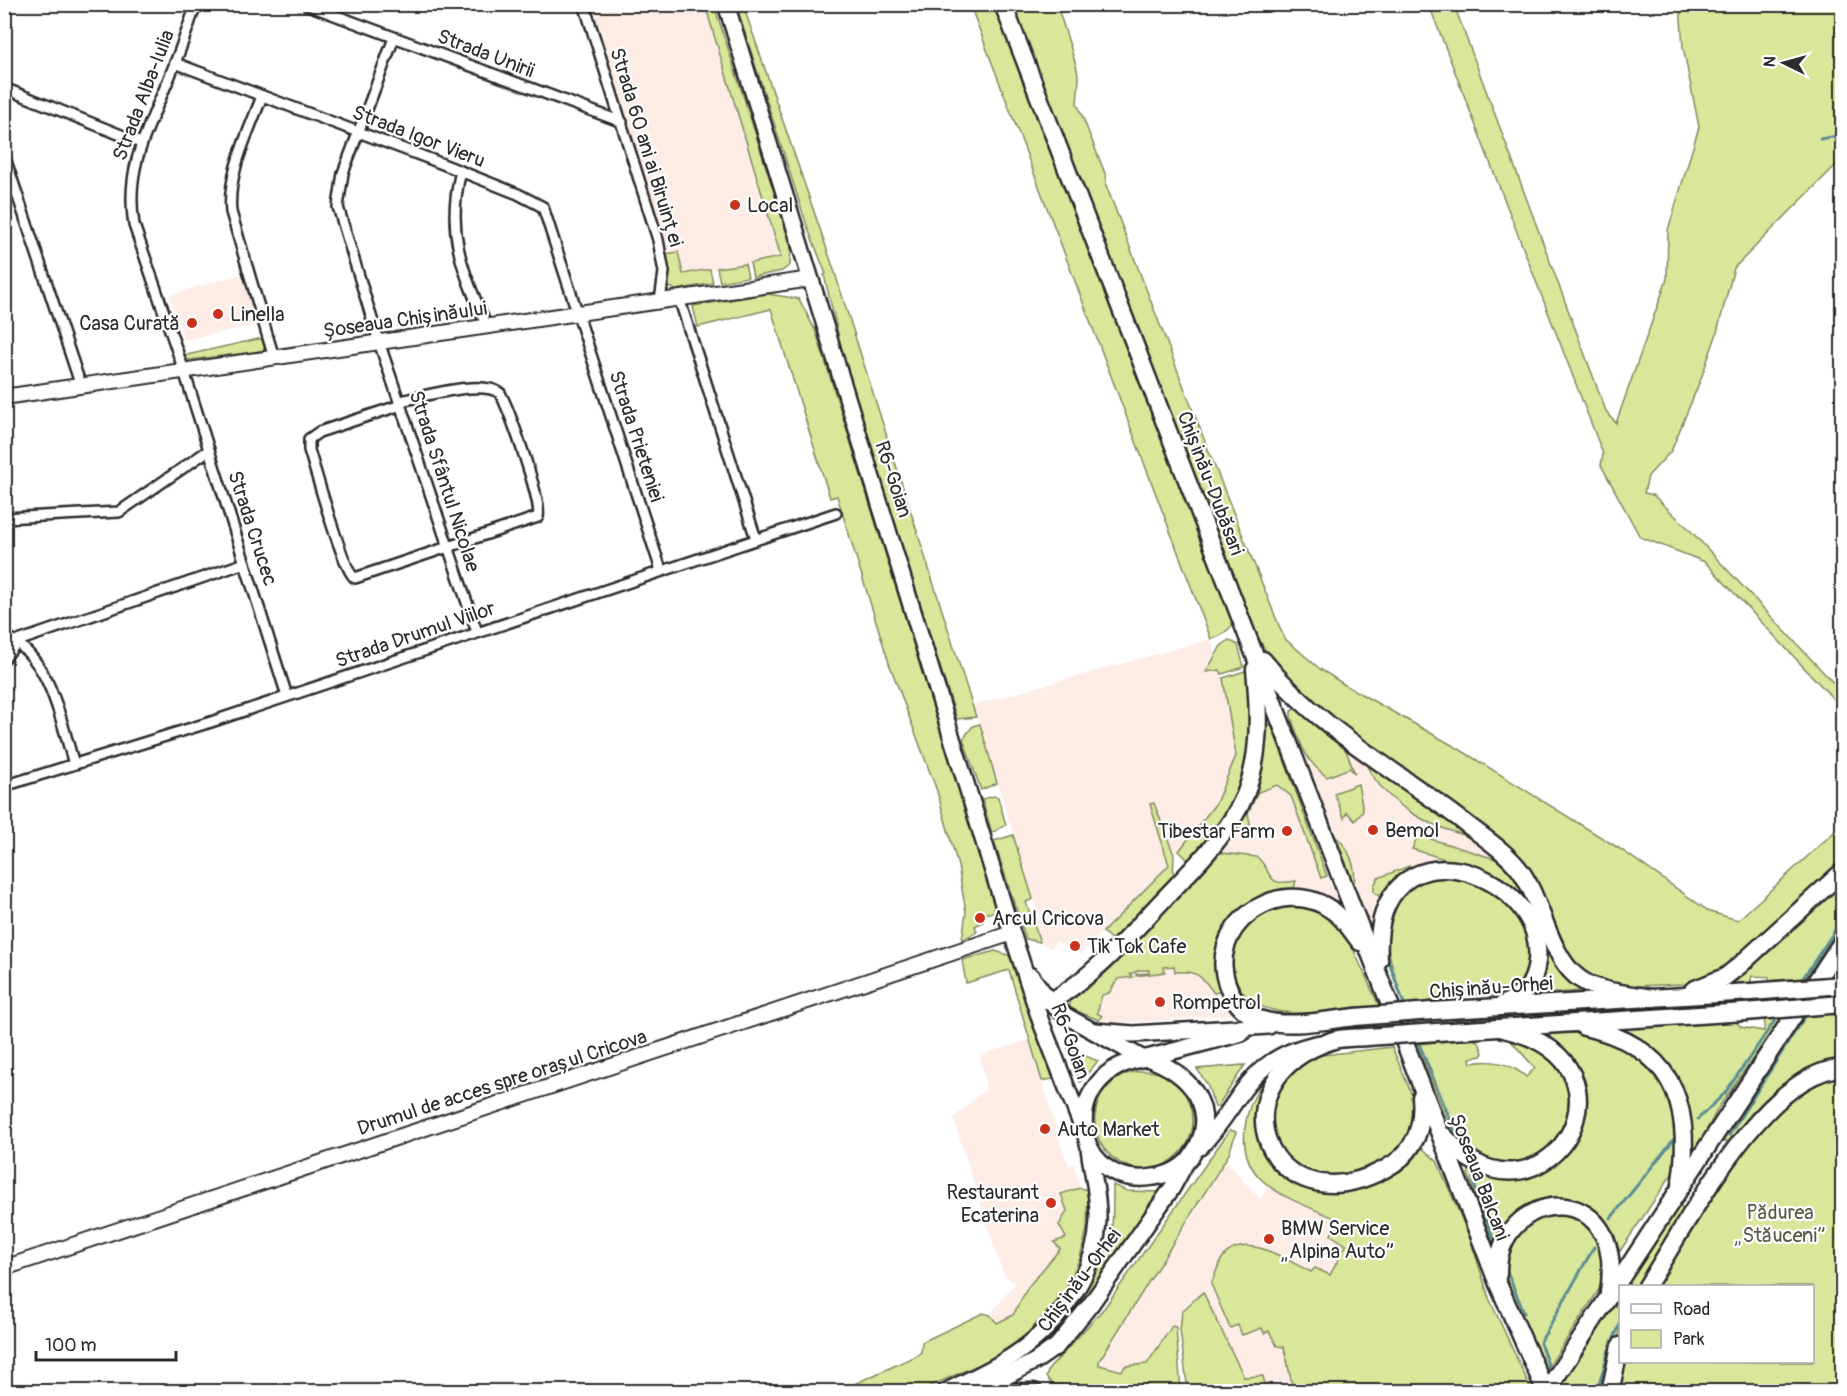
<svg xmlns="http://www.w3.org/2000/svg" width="1847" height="1396" font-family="Pangolin,sans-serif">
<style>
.built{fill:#feede6}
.green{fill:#d9e79a;stroke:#828962;stroke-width:1.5}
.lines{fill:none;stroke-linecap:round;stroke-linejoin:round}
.stream{stroke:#5d8d92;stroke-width:3}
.street-casing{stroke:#2b2b2b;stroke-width:14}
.secondary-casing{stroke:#2b2b2b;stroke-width:18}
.primary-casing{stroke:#2b2b2b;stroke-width:20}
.highway-casing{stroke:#2b2b2b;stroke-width:21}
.street{stroke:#fff;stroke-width:9}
.secondary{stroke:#fff;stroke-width:14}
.primary{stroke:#fff;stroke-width:15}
.highway{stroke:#fff;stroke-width:16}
.highway-bridge-casing{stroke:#2b2b2b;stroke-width:21;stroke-linecap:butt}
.highway-bridge{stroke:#fff;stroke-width:16}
.poi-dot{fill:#c8321e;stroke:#fff;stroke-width:2}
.labels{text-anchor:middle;stroke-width:4.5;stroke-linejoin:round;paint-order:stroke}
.street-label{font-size:20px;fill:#2b2b2b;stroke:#fff}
.poi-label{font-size:20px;fill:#2b2b2b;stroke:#fff;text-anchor:start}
.park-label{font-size:20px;fill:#565a47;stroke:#fff}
</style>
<rect width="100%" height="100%" fill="#fff"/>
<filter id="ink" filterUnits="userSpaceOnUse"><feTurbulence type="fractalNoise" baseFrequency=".0167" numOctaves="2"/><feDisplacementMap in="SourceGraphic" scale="12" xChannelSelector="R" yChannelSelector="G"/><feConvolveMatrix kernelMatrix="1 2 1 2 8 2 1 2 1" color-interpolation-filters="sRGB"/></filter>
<g filter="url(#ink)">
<g class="built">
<polygon points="590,5 705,5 782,258 683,274 678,252 666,254"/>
<polygon points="246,273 257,315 252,320 253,326 184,340 169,295"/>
<polygon points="1211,639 1230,703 1236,756 1216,803 1179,851 1168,858 1168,867 1080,954 1056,941 1051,949 1042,943 1033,922 1040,920 973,705"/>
<polygon points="1343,743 1505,862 1418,835 1413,849 1449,862 1421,868 1409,866 1397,869 1384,901 1373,938 1306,757 1308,761"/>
<polygon points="1277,785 1291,796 1321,877 1327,876 1343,910 1293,892 1296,881 1279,883 1273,880 1262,862 1213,852 1230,830 1251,821 1248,813 1258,792"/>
<polygon points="1184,961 1223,985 1242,1014 1141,1022 1117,1023 1094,1019 1100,995 1119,964"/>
<polygon points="1030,1040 1062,1148 1069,1166 1074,1164 1080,1188 1066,1192 1071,1228 1060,1249 1028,1287 1013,1315 997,1323 990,1315 1015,1283 1003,1274 953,1118 986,1089 980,1055"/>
<polygon points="1225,1160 1261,1200 1268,1186 1337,1219 1347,1245 1330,1275 1315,1268 1312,1272 1285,1260 1284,1347 1293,1389 1266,1389 1263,1376 1244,1378 1203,1292 1186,1305 1182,1311 1180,1326 1171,1326 1147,1364 1125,1366 1122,1371 1099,1365 1111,1339 1201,1202"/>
</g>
<g class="green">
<polygon points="705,5 714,5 791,245 790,265 782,271 753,277 750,263 781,257"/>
<polygon points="736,5 743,5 833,267 976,717 957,719 944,679 846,367 824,275 826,274 807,226"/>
<polygon points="970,5 998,5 1236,623 1220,636 1211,639"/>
<polygon points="1007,5 1057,5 1076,65 1079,79 1077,103 1106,176 1106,185 1209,452 1284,638 1320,669 1345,685 1459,749 1620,849 1710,912 1738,920 1842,825 1842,866 1731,967 1705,980 1684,984 1611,987 1571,966 1526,872 1335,724 1277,671 1242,608"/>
<polygon points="1429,5 1454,5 1606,411 1616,423 1667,279 1668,230 1699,127 1683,47 1680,5 1842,5 1842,159 1734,268 1716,336 1700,381 1671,451 1648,476 1644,493 1653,495 1687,527 1842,692 1842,708 1705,562 1640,537 1601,465 1603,454"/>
<polygon points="678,252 683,274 710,269 713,283 676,290 668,286 666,254"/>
<polygon points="745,264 748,277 720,282 717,268"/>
<polygon points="768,294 799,299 816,332 997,911 984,914 983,922 975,926 977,932 962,940 966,912 958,866 937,791 889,663 837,496 830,498 771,309 698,327 693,306"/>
<polygon points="258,339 265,340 266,346 262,351 189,360 182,356"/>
<polygon points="1229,640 1238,645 1244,667 1222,674 1220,670 1206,672 1221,646"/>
<polygon points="1245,671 1249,687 1253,747 1231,812 1190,859 1187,859 1179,851 1216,803 1236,756 1223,678"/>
<path d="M1295,709L1300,710L1343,743L1355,774L1350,768L1327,777C1304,760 1301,744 1291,717V711Z"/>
<polygon points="1268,723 1272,727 1327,876 1321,878 1291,796 1277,785 1258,792 1248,813 1251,828 1231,834 1263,727"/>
<polygon points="980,724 997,783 981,790 963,739 973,726"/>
<path d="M1362,756L1477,838C1429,828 1382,804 1362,756Z"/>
<polygon points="1358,784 1363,811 1355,821 1347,812 1344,818 1334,793"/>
<polygon points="994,796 998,797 1006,825 992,833 982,799"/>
<polygon points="1154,803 1174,855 1173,879 1115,943 1103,932 1169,865 1150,804"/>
<polygon points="1013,835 1033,899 1026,902 1040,942 1026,939 994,841"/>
<polygon points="1418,835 1505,862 1515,874 1567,976 1580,991 1534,995 1542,939 1467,866 1412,849"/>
<path d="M1336,837C1349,847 1357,868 1354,885Z"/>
<path d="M1213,852L1257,857C1275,873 1263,887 1296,881L1293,892L1233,920L1223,985L1219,992L1214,993C1202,976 1196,970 1175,972L1174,966L1164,967L1165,972L1136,976V974L1149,973V970H1140L1130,974L1133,977L1118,979L1109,993L1102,995L1097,1013L1102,1016L1099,1020L1069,1008L1071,999L1133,940Z"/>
<polygon points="1409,866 1421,868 1384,901 1374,892 1374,886 1378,878"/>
<path d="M1429,876L1472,877L1514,909L1532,939L1527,978C1492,1009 1493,989 1457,996C1439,999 1423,1003 1405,1005C1393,972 1376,930 1398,897C1404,888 1420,882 1429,876Z"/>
<polygon points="1842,880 1842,924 1805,978 1769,981 1769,977 1752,976 1750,983 1738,983 1735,976"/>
<path d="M1302,902L1343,926L1379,1006C1337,1009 1258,1029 1238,984C1224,955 1239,937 1254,912Z"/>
<polygon points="995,951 1008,955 1014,961 1053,1079 1042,1081 1009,970 966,983 962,960"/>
<path d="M1841,955C1837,982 1838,986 1842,1012C1846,1028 1842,1048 1842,1065L1731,1141L1723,1142L1745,1103Z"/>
<polygon points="1765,1018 1781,1018 1717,1110 1696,1151 1692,1155 1689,1154 1684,1104 1614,1029 1733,1019 1741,1027 1764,1031"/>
<path d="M1586,1033C1640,1050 1674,1074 1676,1134C1677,1147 1678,1158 1674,1171L1620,1251L1602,1220L1566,1203L1492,1241L1468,1174L1470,1169L1479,1170L1557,1159C1584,1140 1595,1099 1578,1070C1570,1055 1553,1045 1541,1034Z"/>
<path d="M1515,1038C1559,1058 1568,1071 1571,1119L1547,1152L1513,1164L1483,1159L1455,1139L1417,1044L1473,1039L1479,1042L1483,1053L1481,1056L1470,1058L1471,1063C1491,1059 1511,1063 1526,1077L1535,1068L1511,1041Z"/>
<polygon points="1392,1047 1417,1107 1417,1126 1395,1159 1350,1179 1302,1173 1278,1151 1268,1109 1292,1070 1314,1056"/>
<polygon points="1068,1049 1098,1061 1080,1082"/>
<polygon points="1245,1065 1217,1107 1215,1107 1207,1084 1197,1069"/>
<path d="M1276,1070L1259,1119L1309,1186L1422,1148L1437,1161L1470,1238L1489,1298L1532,1391H1188L1180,1331L1182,1311L1203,1292L1244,1377L1263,1376L1266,1389H1293L1284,1347L1277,1346L1269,1331L1264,1333L1262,1328L1242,1335L1238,1325L1230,1328L1211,1284C1215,1276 1218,1264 1223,1257C1245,1230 1288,1261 1311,1272L1315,1268L1330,1275L1346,1245L1331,1235L1337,1219C1289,1198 1234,1185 1246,1121C1250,1100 1260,1083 1276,1070Z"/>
<circle cx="1144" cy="1120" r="49"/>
<polygon points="1842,1072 1842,1391 1614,1392 1620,1362 1812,1362 1812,1286 1653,1286 1723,1178 1767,1120 1805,1086"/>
<polygon points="1230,1130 1236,1132 1229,1154 1099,1361 1099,1365 1122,1371 1125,1366 1147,1364 1172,1326 1176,1327 1181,1391 1099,1391 1052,1384 1046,1377 1049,1369 1105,1307"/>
<path d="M1113,1185L1127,1191L1160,1192L1089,1297L1048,1345L1043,1341C1072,1308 1107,1272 1112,1227C1113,1213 1113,1198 1113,1185Z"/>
<polygon points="1080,1188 1088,1190 1087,1229 1080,1258 1063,1295 1023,1338 989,1360 919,1391 839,1391 916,1356 921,1352 922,1342 983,1313 990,1315 997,1323 1013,1315 1028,1287 1060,1249 1054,1242 1066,1238 1059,1225 1067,1211 1061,1194"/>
<polygon points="1678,1207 1683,1207 1684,1210 1642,1286 1624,1286"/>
<polygon points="1561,1213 1582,1218 1603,1241 1602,1285 1546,1371 1503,1272 1505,1254 1528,1221"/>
<polygon points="1620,1292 1620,1331 1604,1391 1559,1392 1571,1367"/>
</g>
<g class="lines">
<g class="stream">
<polyline points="1820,139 1842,135"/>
<polyline points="1387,957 1405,1007"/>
<polyline points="1829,980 1838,967"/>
<polyline points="1801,981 1842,920"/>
<polyline points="1417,1039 1458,1138"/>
<polyline points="1698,1119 1725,1093 1778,1016"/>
<polyline points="1729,1135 1807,1013"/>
<polyline points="1472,1174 1478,1199 1493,1238"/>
<polyline points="1611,1218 1674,1139"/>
<polyline points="1506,1269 1524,1313"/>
<polyline points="1551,1373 1540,1343 1594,1247"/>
<polyline points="1597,1392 1609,1350 1620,1324"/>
</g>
<g class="street-casing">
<g id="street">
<path d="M196,4C187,31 178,57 167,83C146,133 125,169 134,225L184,371L287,696"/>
<polyline points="305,4 622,122"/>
<polyline points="584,4 658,240 664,272 660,301"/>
<polyline points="394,38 343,173 338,207 379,342 477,632"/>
<polyline points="175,63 430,159 518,194 543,207 661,570"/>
<polyline points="4,88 141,143"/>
<path d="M262,96C249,132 227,173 231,212L274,358"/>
<polyline points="4,155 81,386"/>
<path d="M461,171C445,233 463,271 487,327"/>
<polyline points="679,298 756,539"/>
<path d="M400,401C423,397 481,379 500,393C509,409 543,503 538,517L355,578C344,573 315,469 309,450V439L319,432L401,405"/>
<polyline points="4,518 119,512 209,450"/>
<path d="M4,635C51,657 60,719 74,764"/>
<polyline points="4,659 18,641 245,563"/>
<polyline points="4,786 211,722 836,513"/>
</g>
</g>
<g class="secondary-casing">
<g id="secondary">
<polyline points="4,397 811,279"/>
<polyline points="4,1268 1012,933"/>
</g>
</g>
<g class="primary-casing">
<g id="primary">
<polyline points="726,4 1012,933 1041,1022 1083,1129"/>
<polyline points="1031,976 1050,1002 1066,1016 1142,1058"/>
<polyline points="1095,1031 1133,1034 1269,1026"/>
<path d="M1147,1058C1190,1072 1222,1111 1192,1155C1184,1168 1168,1175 1154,1177C1070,1191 1055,1070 1147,1058Z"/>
<polyline points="1147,1058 1242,1033"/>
<path d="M1200,1147C1245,1100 1245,1058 1320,1043"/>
<path d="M945,1392C968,1380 992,1370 1014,1355C1057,1326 1096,1275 1098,1221C1099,1195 1092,1173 1089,1148"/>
<polyline points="977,1392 1037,1360 1057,1346 1091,1304 1172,1188 1185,1164"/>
</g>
</g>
<g class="highway-casing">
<g id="highway">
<polyline points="1003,4 1498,1284 1546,1392"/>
<path d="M1263,660C1316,727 1393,768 1460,819C1480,835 1503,849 1519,869C1530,883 1536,901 1543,918C1569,987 1583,988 1653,998"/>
<path d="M1379,960C1370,812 1547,869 1537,961C1536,971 1533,982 1526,990C1519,997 1508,1002 1499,1007"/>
<polyline points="1693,990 1725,977 1739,966 1842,872"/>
<path d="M1050,1002C1093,977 1127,938 1161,902C1192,869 1227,837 1245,795C1261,755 1259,711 1255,669"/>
<polyline points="1432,1011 1751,992"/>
<path d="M1355,1017C1326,1020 1288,1029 1259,1019C1246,1014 1236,1004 1230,991C1200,928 1280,871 1333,911C1345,919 1351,931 1360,942"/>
<path d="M1584,1027C1670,1045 1693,1101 1681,1181"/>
<polyline points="1437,1032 1745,1012"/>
<path d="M1367,1037C1356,1038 1341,1037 1331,1041C1209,1081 1269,1231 1385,1169C1414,1154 1424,1129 1421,1097"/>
<path d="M1444,1136C1532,1239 1640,1090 1534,1039C1524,1034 1511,1031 1500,1028"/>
<path d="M1498,1274C1496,1188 1627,1174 1609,1292"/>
<path d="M1647,1286C1686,1226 1764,1072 1842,1068"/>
<polyline points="995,1392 1034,1392"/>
<polyline points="1546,1392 1842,942"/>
<polyline points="1610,1392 1620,1346"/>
</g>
</g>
<use href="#street" class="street"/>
<use href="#secondary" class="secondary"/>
<use href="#primary" class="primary"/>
<use href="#highway" class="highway"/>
<g class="highway-bridge-casing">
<g id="highway-bridge">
<polyline points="1751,992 1842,985"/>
<polyline points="1745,1012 1842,1004"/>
<polyline points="1355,1017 1432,1011"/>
<polyline points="1367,1037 1437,1032"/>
</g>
</g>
<use href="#highway-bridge" class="highway-bridge"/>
</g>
</g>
<g class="poi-dot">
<circle cx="735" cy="205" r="6"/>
<circle cx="218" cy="314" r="6"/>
<circle cx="192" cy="323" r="6"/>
<circle cx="1373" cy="830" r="6"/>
<circle cx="1287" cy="831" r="6"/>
<circle cx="980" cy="918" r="6"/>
<circle cx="1075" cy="946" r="6"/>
<circle cx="1160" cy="1002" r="6"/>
<circle cx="1045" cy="1129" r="6"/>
<circle cx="1051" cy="1203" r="6"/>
<circle cx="1269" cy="1239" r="6"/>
</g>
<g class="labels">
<g class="street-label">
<text transform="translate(486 53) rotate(21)" y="7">Strada Unirii</text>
<text transform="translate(143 95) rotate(-69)" y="7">Strada Alba-Iulia</text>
<text transform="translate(419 136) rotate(21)" y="7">Strada Igor Vieru</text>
<text transform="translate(647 147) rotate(73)" y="7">Strada 60 ani ai Biruinței</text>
<text transform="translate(405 319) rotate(-8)" y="7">Șoseaua Chișinăului</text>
<text transform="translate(637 436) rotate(72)" y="7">Strada Prieteniei</text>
<text transform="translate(894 479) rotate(72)" y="7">R6-Goian</text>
<text transform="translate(445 481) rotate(72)" y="7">Strada Sfântul Nicolae</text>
<text transform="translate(1211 483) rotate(69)" y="7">Chișinău-Dubăsari</text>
<text transform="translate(253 528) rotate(72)" y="7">Strada Crucec</text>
<text transform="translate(415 634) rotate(-19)" y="7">Strada Drumul Viilor</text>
<text transform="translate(1491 987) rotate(-4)" y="7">Chișinău-Orhei</text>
<text transform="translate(1071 1041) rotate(70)" y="7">R6-Goian</text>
<text transform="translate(502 1082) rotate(-18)" y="7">Drumul de acces spre orașul Cricova</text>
<text transform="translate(1480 1177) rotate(69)" y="7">Șoseaua Balcani</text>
<text transform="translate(1079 1280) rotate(-53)" y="7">Chișinău-Orhei</text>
</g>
<g class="poi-label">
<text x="747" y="212">Local</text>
<text x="230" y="321">Linella</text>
<text x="180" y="330" text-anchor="end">Casa Curată</text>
<text x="1385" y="837">Bemol</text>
<text x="1275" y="838" text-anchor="end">Tibestar Farm</text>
<text x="992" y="925">Arcul Cricova</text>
<text x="1087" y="953">Tik Tok Cafe</text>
<text x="1172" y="1009">Rompetrol</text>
<text x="1057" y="1136">Auto Market</text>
<text x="1039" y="1199" text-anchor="end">Restaurant<tspan x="1039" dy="23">Ecaterina</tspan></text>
<text x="1281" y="1235">BMW Service<tspan x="1281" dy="23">„Alpina Auto”</tspan></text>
</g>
<g class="park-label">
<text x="1780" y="1219">Pădurea<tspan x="1780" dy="23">„Stăuceni”</tspan></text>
</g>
</g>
<rect width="1847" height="1396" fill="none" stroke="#fff" stroke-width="24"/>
<rect x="12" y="12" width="1823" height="1372" fill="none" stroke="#2b2b2b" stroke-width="2" filter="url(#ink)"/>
<rect x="1619" y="1285" width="195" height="78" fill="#ffffff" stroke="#aaaaaa" stroke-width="1.5"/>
<rect x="1631" y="1304" width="30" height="9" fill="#ffffff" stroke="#aaaaaa" stroke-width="1.5"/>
<text x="1673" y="1315" font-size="18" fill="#2b2b2b">Road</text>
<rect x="1631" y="1330" width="30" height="18" fill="#d9e79a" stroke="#aaaaaa" stroke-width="1.5"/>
<text x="1673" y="1345" font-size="18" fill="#2b2b2b">Park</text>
<g transform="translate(1784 63) rotate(275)" stroke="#ffffff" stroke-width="4.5" paint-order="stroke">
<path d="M0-4.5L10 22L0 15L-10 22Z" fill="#2b2b2b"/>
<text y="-9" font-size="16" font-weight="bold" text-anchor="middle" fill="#2b2b2b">N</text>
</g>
<path d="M36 1351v9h140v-9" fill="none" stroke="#2b2b2b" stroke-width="3"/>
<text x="45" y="1351" font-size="18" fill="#2b2b2b" stroke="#ffffff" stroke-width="4.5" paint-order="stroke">100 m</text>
</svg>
